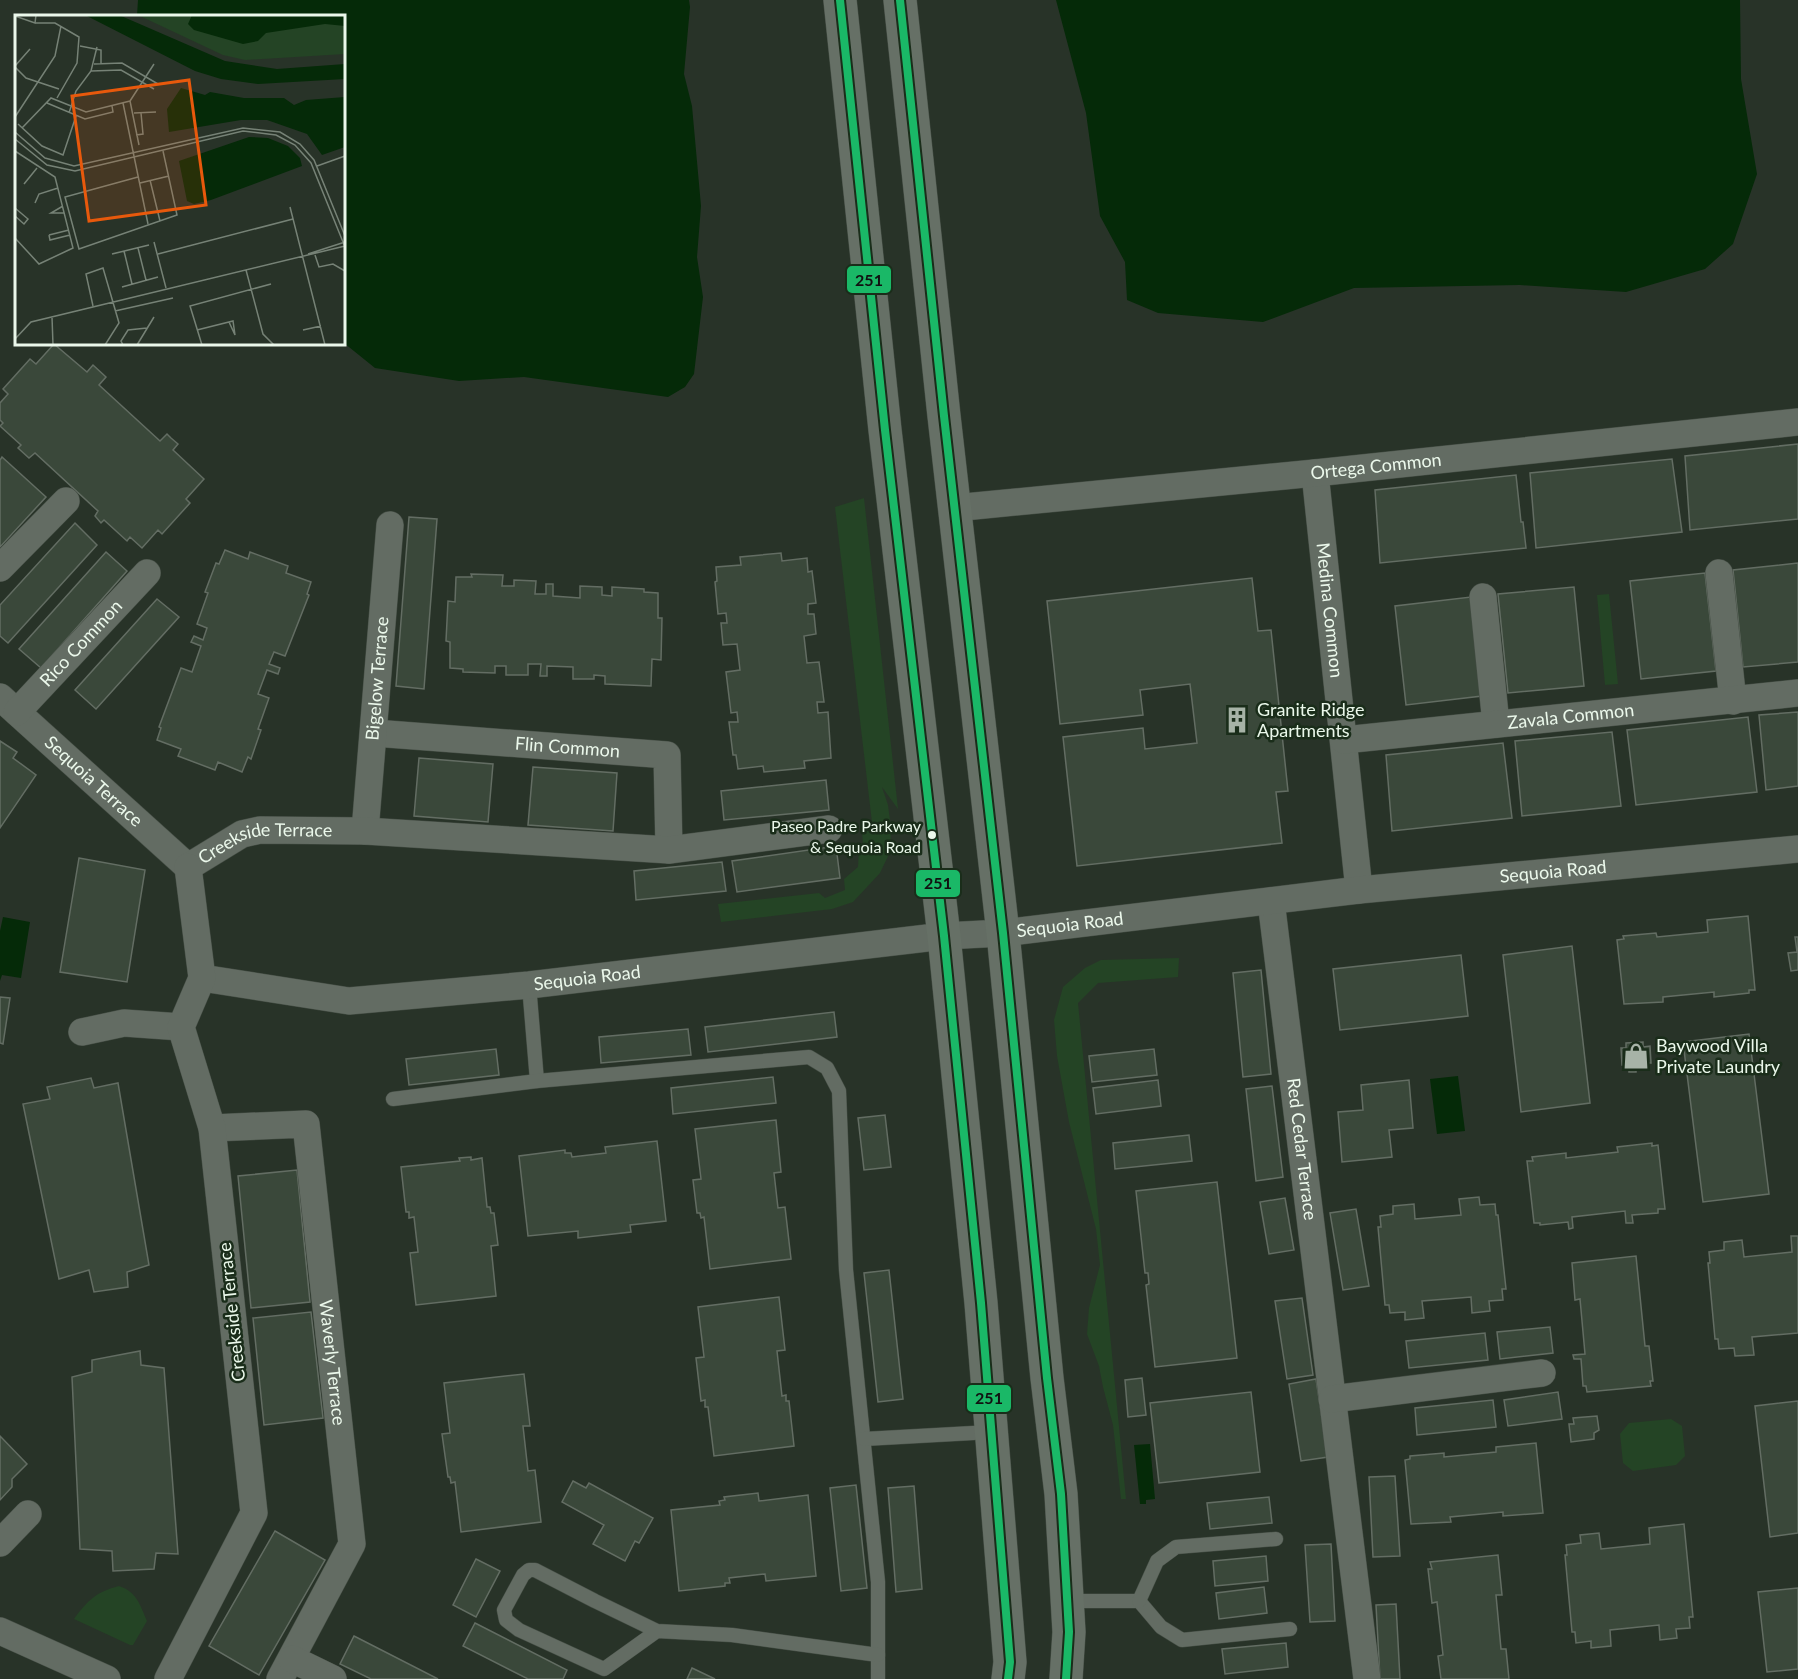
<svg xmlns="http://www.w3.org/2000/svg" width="1798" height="1679" font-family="Lato,sans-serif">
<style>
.green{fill:#244425}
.water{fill:#052a08}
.building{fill:#3a483a;stroke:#636d63;stroke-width:1.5}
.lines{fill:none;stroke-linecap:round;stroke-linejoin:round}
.lane-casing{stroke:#454e45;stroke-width:15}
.street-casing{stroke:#454e45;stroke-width:28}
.secondary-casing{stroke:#454e45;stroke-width:34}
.lane{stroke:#636c63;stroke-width:14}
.street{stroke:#636c63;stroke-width:27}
.secondary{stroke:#667066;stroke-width:33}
.bus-1-casing{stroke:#1a2d1a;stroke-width:12}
.bus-1{stroke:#1ab867;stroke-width:8}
.bus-dot{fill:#ebf8eb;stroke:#1a2d1a;stroke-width:2}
.labels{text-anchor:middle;stroke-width:5;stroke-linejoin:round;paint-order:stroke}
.bus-label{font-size:16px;fill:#ebf8eb;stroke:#1a2d1a;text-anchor:end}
.street-label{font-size:18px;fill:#ebf8eb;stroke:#1a2d1a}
.poi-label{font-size:18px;fill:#ebf8eb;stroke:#1a2d1a;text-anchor:start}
.inset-road{fill:none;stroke:#768276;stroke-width:1.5}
.view{fill:#e8590c;fill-opacity:0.15;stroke:#e8590c;stroke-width:3}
.inset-edge{fill:none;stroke:#ebf8eb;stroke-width:3}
.line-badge{stroke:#1a2d1a;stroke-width:2}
.pale-badge-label{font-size:16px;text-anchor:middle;font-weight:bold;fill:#111}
</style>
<rect width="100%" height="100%" fill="#283328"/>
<g class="green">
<polygon points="864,498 898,809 882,787 888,805 891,828 890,852 880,873 853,902 832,909 721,922 718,904 819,893 825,898 845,890 844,879 858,867 859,849 863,845 862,831 873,831 835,507"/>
<polygon points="1609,594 1618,684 1605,685 1597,595"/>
<polygon points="1179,958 1178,977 1098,983 1078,1003 1126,1499 1121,1499 1113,1425 1103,1387 1099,1366 1087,1334 1089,1308 1100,1265 1096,1229 1069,1122 1057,1056 1054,1020 1063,987 1085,968 1101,960"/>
<polygon points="1671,1419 1682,1426 1685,1456 1676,1465 1633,1471 1623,1463 1620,1434 1629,1423"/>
<path d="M119,1586C137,1592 140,1605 147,1621L133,1645H130L74,1619C88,1600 96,1592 119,1586Z"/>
</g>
<g class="water">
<polygon points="138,0 689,0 690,7 684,74 692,106 701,206 697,257 703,297 694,374 685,387 668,397 524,377 459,381 375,368 344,343 344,16 137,16"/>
<polygon points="1056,0 1740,0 1741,79 1757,174 1733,244 1705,269 1626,292 1520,285 1354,288 1263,322 1158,313 1127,300 1125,262 1100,216 1086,113"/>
<polygon points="3,917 30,922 21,978 2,975 0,981 0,931"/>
<polygon points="1458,1076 1465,1131 1437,1134 1430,1079"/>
<polygon points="1150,1444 1155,1499 1146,1500 1146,1504 1140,1504 1134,1445"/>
</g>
<g class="building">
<polygon points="54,344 87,372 93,365 106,377 99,385 160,441 167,434 171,438 178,444 173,450 204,479 186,499 190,503 162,534 158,530 142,548 130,537 127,541 104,520 101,523 95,516 98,511 35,453 29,458 18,448 21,445 0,426 3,423 0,420 0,403 8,394 3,389 30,359 36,364"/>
<polygon points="1798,444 1798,519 1690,530 1685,456"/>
<polygon points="2,457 46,497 0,547 0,460"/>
<polygon points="1672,459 1682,532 1536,548 1530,473"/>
<polygon points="1516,475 1521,522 1523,522 1526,548 1380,563 1375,490"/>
<polygon points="409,517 437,519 424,689 396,686"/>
<polygon points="75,523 97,545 8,643 0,636 0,605"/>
<polygon points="225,550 248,559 250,552 288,566 286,573 311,582 307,594 309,595 285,656 274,652 269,664 280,668 278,674 267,670 258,694 269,698 258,729 261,730 251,759 248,757 242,772 218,762 215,770 178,756 181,749 157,740 161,728 159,727 181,668 192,672 201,646 191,642 194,636 203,640 207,628 197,624 208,593 205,592 216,563 219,564"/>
<polygon points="106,552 127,571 41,668 19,649"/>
<polygon points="781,553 782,561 807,558 808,572 812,571 816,603 808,604 808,614 814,614 816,634 804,636 807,663 819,662 824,702 817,702 818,713 828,712 831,758 804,761 805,768 764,772 763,766 738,769 736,755 733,755 729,722 738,722 737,712 731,713 726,672 740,670 737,644 723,645 721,623 727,623 726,613 718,614 715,582 717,581 716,567 741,565 740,557"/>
<polygon points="1798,563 1798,662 1743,667 1733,570"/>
<polygon points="1705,573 1716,671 1641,679 1630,581"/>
<polygon points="471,574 503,575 502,586 514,586 514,580 536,581 535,594 546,594 546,584 553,584 553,596 580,598 580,586 602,587 602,595 612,596 612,587 644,589 644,592 658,593 658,618 662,618 661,660 652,659 651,686 605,684 605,676 594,675 594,679 573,679 573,667 547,666 547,676 540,676 541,664 528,664 528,675 506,675 506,666 495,666 495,673 463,672 463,669 450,668 450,642 446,641 448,601 455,602 456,577 472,577"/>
<polygon points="1252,578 1258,631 1271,630 1288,791 1276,792 1282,843 1077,866 1063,737 1143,728 1145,749 1197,743 1190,684 1140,690 1143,715 1060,724 1047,601"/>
<polygon points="1574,587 1584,686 1508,693 1498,594"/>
<polygon points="1471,597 1482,696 1406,705 1395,606"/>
<polygon points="157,599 179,617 96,709 75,690"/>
<polygon points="1798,712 1798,786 1766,790 1759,715"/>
<polygon points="1748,717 1757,792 1636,805 1627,730"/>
<polygon points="1612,732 1621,806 1522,816 1515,741"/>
<polygon points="0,741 17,752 13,758 36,775 0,828"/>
<polygon points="1503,743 1512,818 1392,831 1386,755"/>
<polygon points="419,758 493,764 488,822 414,816"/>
<polygon points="533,767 617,773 613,831 528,825"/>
<polygon points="826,780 829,810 724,820 721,791"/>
<polygon points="836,846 840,878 737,892 732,861"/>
<polygon points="79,858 145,870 127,982 60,972"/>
<polygon points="722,862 726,891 636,900 634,871"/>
<polygon points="1748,916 1755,990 1749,990 1749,993 1714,997 1714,992 1663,997 1663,1002 1624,1004 1617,940 1624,939 1623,936 1656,933 1657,937 1708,932 1707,920"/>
<polygon points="1795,937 1798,937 1798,970 1791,971 1788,953 1797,952"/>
<polygon points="1572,946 1590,1103 1521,1112 1503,955"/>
<polygon points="1461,955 1468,1016 1340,1030 1333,969"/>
<polygon points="1261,970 1271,1074 1243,1077 1233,973"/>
<polygon points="0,997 10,998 3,1044 0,1043"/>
<polygon points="834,1012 837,1037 708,1052 705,1027"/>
<polygon points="688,1029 691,1055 601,1063 599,1037"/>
<polygon points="1749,1034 1769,1194 1703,1202 1683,1042"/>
<polygon points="1643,1042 1643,1047 1650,1046 1651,1063 1645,1063 1646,1069 1636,1069 1636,1072 1629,1072 1629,1065 1622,1065 1621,1048 1626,1048 1626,1043"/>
<polygon points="496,1049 499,1075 409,1085 406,1059"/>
<polygon points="1154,1049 1157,1075 1092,1082 1089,1056"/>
<polygon points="773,1077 776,1103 673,1114 671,1088"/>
<polygon points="91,1078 94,1088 118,1083 149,1265 127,1272 128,1287 94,1292 89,1270 59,1279 23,1104 50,1099 47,1087"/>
<polygon points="1158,1080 1161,1106 1096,1114 1093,1088"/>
<polygon points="1409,1080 1413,1128 1389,1130 1392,1157 1342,1162 1338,1112 1363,1110 1361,1085"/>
<polygon points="1272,1086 1283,1177 1256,1181 1246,1089"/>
<polygon points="885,1115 891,1167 864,1170 858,1118"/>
<polygon points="776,1120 781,1172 774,1173 778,1208 785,1207 791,1259 710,1269 704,1217 701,1218 700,1213 697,1213 693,1180 701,1179 695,1129"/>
<polygon points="1189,1135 1192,1161 1115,1169 1113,1143"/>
<polygon points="657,1141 666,1221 630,1225 631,1232 578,1238 578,1231 528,1236 519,1156 565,1150 565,1153 571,1153 572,1157 606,1153 605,1147"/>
<polygon points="1652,1143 1652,1146 1658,1145 1665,1209 1658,1209 1658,1213 1632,1215 1633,1223 1626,1223 1625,1211 1572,1217 1573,1228 1569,1229 1568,1222 1540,1225 1540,1223 1534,1223 1527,1161 1533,1161 1532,1157 1566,1153 1566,1158 1618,1152 1617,1147"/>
<polygon points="471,1157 471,1160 482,1158 487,1207 490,1207 491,1213 494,1213 498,1245 491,1246 496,1296 416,1305 410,1253 418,1252 414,1217 409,1218 409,1212 406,1212 401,1167 460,1161 459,1158"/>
<polygon points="297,1170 310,1302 251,1308 238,1176"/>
<polygon points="1217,1182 1237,1358 1155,1367 1146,1285 1149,1284 1148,1273 1145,1273 1136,1191"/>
<polygon points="1479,1197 1480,1205 1495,1204 1496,1215 1498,1215 1506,1289 1502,1289 1503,1300 1489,1301 1490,1311 1472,1313 1471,1297 1422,1301 1424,1318 1405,1320 1405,1312 1390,1313 1389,1305 1385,1305 1378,1227 1381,1227 1380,1216 1393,1214 1393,1206 1414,1204 1415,1219 1461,1215 1459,1199"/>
<polygon points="1285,1198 1294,1250 1269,1254 1260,1202"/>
<polygon points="1356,1209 1369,1286 1343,1290 1330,1213"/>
<polygon points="1791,1236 1798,1236 1798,1333 1752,1337 1754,1355 1735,1356 1734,1348 1719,1349 1718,1339 1715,1339 1708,1263 1710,1263 1709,1252 1724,1250 1724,1242 1742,1240 1744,1257 1792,1252"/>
<polygon points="1636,1256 1645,1346 1649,1346 1653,1381 1650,1381 1651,1386 1587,1392 1586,1386 1583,1386 1581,1359 1574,1359 1573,1355 1585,1354 1580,1299 1575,1300 1572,1263"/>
<polygon points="889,1270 903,1399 878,1402 864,1273"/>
<polygon points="779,1297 785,1350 777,1351 782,1396 786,1395 786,1401 789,1401 794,1446 714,1456 708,1407 705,1407 705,1400 701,1401 696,1358 704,1357 698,1307"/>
<polygon points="1302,1298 1313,1375 1287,1379 1275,1301"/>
<polygon points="311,1312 323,1418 264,1425 253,1318"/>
<polygon points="1550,1327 1553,1353 1500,1359 1497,1332"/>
<polygon points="1485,1333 1488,1360 1409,1368 1406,1341"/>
<polygon points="140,1351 141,1365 164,1368 178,1554 156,1553 154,1569 113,1571 112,1551 80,1549 72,1377 92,1372 92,1360"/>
<polygon points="524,1374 530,1426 523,1426 528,1471 535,1470 541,1522 461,1532 455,1482 451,1483 450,1477 448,1477 442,1434 450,1433 444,1383"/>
<polygon points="1142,1378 1146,1415 1128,1417 1125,1380"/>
<polygon points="1316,1379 1328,1457 1301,1461 1289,1384"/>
<polygon points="1251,1392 1260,1472 1159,1483 1150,1403"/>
<polygon points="1558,1392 1562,1419 1508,1426 1504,1400"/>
<polygon points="1493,1400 1496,1427 1417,1435 1415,1408"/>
<polygon points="1798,1401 1798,1533 1770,1537 1755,1406"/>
<polygon points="1597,1416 1599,1430 1594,1433 1594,1439 1571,1442 1569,1424 1574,1424 1573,1418"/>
<polygon points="0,1436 27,1464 12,1479 12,1487 0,1500"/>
<polygon points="1536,1443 1543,1513 1503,1516 1503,1512 1450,1517 1451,1522 1411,1524 1405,1460 1410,1459 1410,1456 1444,1453 1444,1457 1496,1452 1496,1447"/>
<polygon points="1395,1476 1400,1556 1373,1557 1369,1477"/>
<polygon points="573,1481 586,1488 589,1483 653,1518 639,1543 635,1541 625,1561 593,1544 604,1525 562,1502"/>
<polygon points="856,1485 867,1588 841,1591 830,1488"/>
<polygon points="914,1486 922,1589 896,1592 888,1488"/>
<polygon points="758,1493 759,1501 808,1495 816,1576 766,1581 765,1574 729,1578 730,1583 725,1583 725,1586 679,1591 671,1510 720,1505 719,1501 725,1500 724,1497"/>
<polygon points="1269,1497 1272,1523 1210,1529 1207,1503"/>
<polygon points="1684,1524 1693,1617 1689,1617 1690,1628 1676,1629 1677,1638 1660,1640 1659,1625 1610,1630 1611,1646 1591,1648 1591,1641 1576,1643 1575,1632 1572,1632 1565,1555 1567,1555 1566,1545 1581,1543 1580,1535 1599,1533 1601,1549 1650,1544 1649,1528"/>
<polygon points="275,1531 325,1560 259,1675 209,1646"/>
<polygon points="1331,1544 1335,1621 1310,1622 1305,1545"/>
<polygon points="1498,1555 1502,1595 1496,1595 1501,1649 1506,1649 1509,1679 1441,1679 1438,1656 1443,1655 1437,1602 1432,1603 1428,1569 1432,1569 1430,1562"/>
<polygon points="1266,1556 1268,1581 1215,1586 1213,1561"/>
<polygon points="476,1559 500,1571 476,1617 453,1605"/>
<polygon points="1264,1587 1267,1613 1219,1619 1216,1593"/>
<polygon points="1798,1588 1798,1669 1767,1672 1758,1592"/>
<polygon points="1396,1604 1400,1679 1380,1679 1376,1605"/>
<polygon points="475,1623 567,1670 563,1679 528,1679 463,1646"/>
<polygon points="354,1636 438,1679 371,1679 340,1664"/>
<polygon points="1286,1643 1288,1667 1225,1674 1222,1649"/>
<polygon points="692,1668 715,1679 687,1679"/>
</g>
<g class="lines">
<g class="lane-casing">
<g id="lane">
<polyline points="529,985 537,1081"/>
<polyline points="393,1099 537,1081 809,1057 827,1068 839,1091 846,1270 878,1582 878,1679"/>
<polyline points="864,1439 991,1432"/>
<polyline points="1067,1601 1139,1601 1161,1627 1182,1640 1290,1629"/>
<polyline points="1139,1601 1157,1561 1176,1547 1276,1539"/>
<polyline points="657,1631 604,1669 519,1630 506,1620 504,1610 523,1575 529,1570 535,1570 595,1601 657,1631 732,1635 878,1655"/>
</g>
</g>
<g class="street-casing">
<g id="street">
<path id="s1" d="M1315,473L1359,890"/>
<path id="s2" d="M954,508L1315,473L1798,422"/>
<polyline points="0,568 66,501"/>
<polyline points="1719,573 1733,701"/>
<polyline points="1483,597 1496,724"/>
<path id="s3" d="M0,697L188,867"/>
<path id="s4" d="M17,712L147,573"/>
<path id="s5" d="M374,733L667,755L669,850"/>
<path id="s6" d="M1344,740L1798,693"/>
<path id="s7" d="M365,831L390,525"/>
<path id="s8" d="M188,867L242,834L260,830L365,831L669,850L829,829"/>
<path id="s9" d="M1271,901L1367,1679"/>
<path id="s10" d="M202,978L349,1001L529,985L944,936L1003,933L1359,890L1798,849"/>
<polyline points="82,1032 124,1023 181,1027"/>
<path id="s11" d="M212,1128L306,1124L352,1544L280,1679"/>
<polyline points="1332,1399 1542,1373"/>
<polyline points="0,1543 28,1514"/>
<polyline points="0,1631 107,1679"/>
<polyline points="292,1659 333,1679"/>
<polyline points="168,1679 254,1513 212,1128 181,1027 202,978 188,867"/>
</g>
</g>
<g class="secondary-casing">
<g id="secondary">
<polyline points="840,0 885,430 944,936 981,1303 1010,1662 1008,1679"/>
<polyline points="900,0 944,416 1003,933 1047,1378 1061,1494 1069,1632 1066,1679"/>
</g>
</g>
<use href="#lane" class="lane"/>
<use href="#street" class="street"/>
<use href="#secondary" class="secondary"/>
<g class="bus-1-casing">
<g id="bus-1">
<polyline points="840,0 885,430 944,936 981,1303 1010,1662 1008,1679"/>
<polyline points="900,0 944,416 1003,933 1047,1378 1061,1494 1069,1632 1066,1679"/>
</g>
</g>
<use href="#bus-1" class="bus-1"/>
</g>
<defs>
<g id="building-bare" transform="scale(2.07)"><path d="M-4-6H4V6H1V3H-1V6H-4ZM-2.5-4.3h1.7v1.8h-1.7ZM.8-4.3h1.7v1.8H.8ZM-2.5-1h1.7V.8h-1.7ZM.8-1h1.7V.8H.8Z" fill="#a7b3a7" stroke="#1a2d1a" stroke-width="2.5" paint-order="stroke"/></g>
<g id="shop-bare" transform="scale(2.07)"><path d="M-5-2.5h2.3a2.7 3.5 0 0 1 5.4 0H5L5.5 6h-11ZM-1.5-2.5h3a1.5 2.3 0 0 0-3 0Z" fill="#a7b3a7" stroke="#1a2d1a" stroke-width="2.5" paint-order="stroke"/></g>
</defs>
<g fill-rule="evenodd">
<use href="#building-bare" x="1237" y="720"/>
<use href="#shop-bare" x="1636" y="1056"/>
</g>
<circle class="bus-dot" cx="932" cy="835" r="5"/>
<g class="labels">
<g class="bus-label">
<text x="921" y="832">Paseo Padre Parkway<tspan x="921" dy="21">&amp; Sequoia Road</tspan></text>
</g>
<g class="street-label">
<text dy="6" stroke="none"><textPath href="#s2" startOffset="424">Ortega Common</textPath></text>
<text dy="6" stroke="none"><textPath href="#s1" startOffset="138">Medina Common</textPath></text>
<text dy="6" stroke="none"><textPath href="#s4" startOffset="94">Rico Common</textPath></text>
<text dy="6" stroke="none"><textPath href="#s7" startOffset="153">Bigelow Terrace</textPath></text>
<text dy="6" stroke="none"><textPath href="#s6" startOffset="228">Zavala Common</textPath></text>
<text dy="6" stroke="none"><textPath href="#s5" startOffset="194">Flin Common</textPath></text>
<text dy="6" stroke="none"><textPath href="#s3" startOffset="126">Sequoia Terrace</textPath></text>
<text dy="6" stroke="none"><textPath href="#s8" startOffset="84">Creekside Terrace</textPath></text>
<text dy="6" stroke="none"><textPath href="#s10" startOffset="1360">Sequoia Road</textPath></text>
<text dy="6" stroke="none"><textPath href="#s10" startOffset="874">Sequoia Road</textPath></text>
<text dy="6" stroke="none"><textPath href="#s10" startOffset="388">Sequoia Road</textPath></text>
<text dy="6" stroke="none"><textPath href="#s9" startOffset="250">Red Cedar Terrace</textPath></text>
<text transform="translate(232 1312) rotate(-96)" y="6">Creekside Terrace</text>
<text dy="6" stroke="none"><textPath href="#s11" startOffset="334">Waverly Terrace</textPath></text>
</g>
<g class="poi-label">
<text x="1257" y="716">Granite Ridge<tspan x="1257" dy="21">Apartments</tspan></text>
<text x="1656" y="1052">Baywood Villa<tspan x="1656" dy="21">Private Laundry</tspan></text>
</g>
</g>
<g transform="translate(15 15)">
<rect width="330" height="330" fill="#283328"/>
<path d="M123,0H330V39L230,45L208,40Z" fill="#244425"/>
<path d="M70,0H104L210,46L262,54L330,49V64L243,69L206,64L180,56ZM177,0H330V11L310,9L251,18L243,26L228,29L179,15L173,9ZM166,73L190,80L195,77L229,83H269L279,90L291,85L330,82V132L307,140L292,119L252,105H226L154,117L152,94ZM234,122L253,123L273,131L285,143L287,151L196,185L179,189L172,186L164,146Z" fill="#052a08"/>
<path class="inset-road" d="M0,1L20,8L21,0M20,8H40L64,22L62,48L42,83M65,31L86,35V49M79,49L107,48L143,69M0,51L15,34M0,52L11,63L44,74M76,56L106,55L139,74M115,86L124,130M115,86L139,49M32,88L70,104L98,97L97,91M108,88L133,209M54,98L61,76L76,56L82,32M119,98L141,97M0,102L40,41L46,11M3,109L27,131L48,140L61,101M7,113L36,83L71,97L115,86M0,117L30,143L59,151L228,113L265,117L285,129L299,145L330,221M121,120L128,119L126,98M0,124L32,150L60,156L228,116L261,120L280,130L296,148L330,232M0,136L40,162L58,233L24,249L0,223M302,151L330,141M123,162L50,182L64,234L162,200L148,136M135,165L145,206M125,168L154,161M9,169L22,153M20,188L24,179L43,173M48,191L36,198H49M275,192L310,330M0,193L13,204L9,209L0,201M34,220L35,225L55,220M34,220L54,215M139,227L151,273M123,233L131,265M109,236L117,269M97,239L134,230M143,239L278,204M293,239L330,227M300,240L304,252L318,249L330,256M231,255L248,319L259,330M107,272L143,262M78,291L71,259L88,253L104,308L90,330M100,296L158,283M37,302L38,330M182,315L218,306L220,320L214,307M288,315L306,311M0,324L16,307L330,231M108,330L106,326L113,315L132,313M122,330L139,302M187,330L175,291L256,269"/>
<path class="view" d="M174,65L191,190L74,206L57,81Z"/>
<rect width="330" height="330" class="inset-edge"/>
</g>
<g class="line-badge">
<rect x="846" y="265" width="46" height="29" rx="6" fill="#1ab867"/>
<rect x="915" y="869" width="46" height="29" rx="6" fill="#1ab867"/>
<rect x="966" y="1384" width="46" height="29" rx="6" fill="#1ab867"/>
</g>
<g class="pale-badge-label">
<text x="869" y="286">251</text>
<text x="938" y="889">251</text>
<text x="989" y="1404">251</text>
</g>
</svg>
